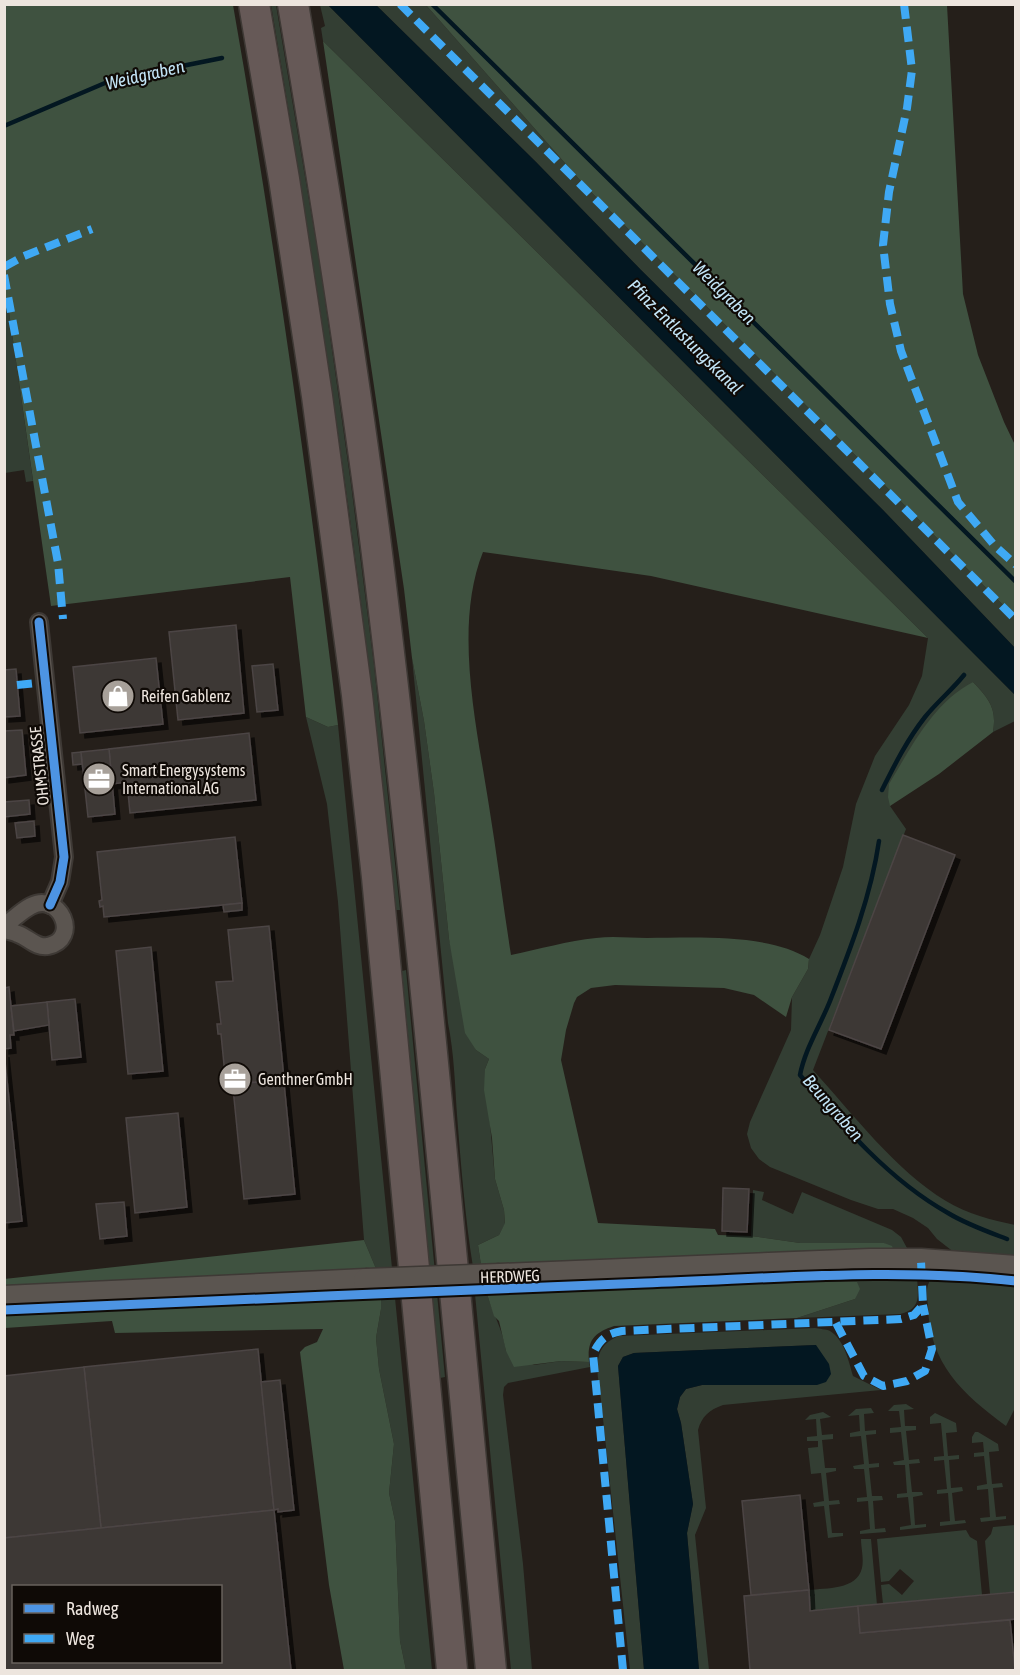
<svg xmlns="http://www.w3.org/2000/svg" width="1020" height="1675" font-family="'Asap Condensed',sans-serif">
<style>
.green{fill:#333e33}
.forest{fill:#3f5240}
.water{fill:#031721}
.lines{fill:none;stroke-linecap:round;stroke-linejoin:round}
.stream{stroke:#031721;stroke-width:4.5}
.building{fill:#3d3736;stroke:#4c4544;stroke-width:1.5;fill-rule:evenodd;filter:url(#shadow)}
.street-casing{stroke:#3e3935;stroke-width:20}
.secondary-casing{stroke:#3e3935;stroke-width:27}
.highway-casing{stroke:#3e3935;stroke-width:33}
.street{stroke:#5b5550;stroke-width:16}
.secondary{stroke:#5b5550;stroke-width:24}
.highway{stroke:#665957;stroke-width:30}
.secondary-bridge-casing{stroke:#3e3935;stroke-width:27;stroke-linecap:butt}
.secondary-bridge{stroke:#5b5550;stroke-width:24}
.quiet{stroke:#3fa9f5;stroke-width:8;stroke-dasharray:15 8;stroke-linecap:butt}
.cycleway-casing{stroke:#0f0a06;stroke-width:13}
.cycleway{stroke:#4d94e3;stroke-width:9}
.labels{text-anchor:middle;stroke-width:4.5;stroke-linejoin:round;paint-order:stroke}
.poi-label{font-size:16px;fill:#ede5de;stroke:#0f0a06;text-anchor:start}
.street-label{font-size:16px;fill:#ede5de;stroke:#0f0a06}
.water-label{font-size:18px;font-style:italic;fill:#c3e5f7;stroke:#0f0a06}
</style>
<defs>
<filter id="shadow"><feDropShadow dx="5" dy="5" stdDeviation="0" flood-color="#0009"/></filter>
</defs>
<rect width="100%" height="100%" fill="#251f1a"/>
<g class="green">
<path d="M271,5H276L320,265L351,484L374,665L400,910H396C385,815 376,721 364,627C338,419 306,211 271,5Z"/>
<path d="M320,5H328L1015,695V721L993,732C997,708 989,699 973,682L890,806L906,829L813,1070C853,1114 895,1170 946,1201C967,1214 992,1220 1015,1225V1262L955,1253L937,1239L928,1228L913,1218L893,1209H878L851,1200L770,1167L759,1159L751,1148L747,1134L750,1122L791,1030L792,997L808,969L809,959L820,935L843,867L856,804L875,756L909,705L922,676L928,638L323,41L321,28L325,26Z"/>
<polygon points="376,5 426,5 586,187 781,380 1012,614 1015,613 1015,648 883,510 641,270 536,162"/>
<polygon points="8,305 33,481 26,482 24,470 5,473 4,306"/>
<path d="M412,658L424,721L434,793L449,939L476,1050L489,1059L485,1069L495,1179L504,1210L505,1224L499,1235L478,1245L481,1265L473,1267C465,1217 461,1165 457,1115C455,1084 454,1053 448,1023Z"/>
<polygon points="306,717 328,727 338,725 432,1670 406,1670 400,1641 395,1521 389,1493 394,1444 379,1369 376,1338 381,1309 381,1299 377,1271 364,1240 338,902 327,804"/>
<polygon points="406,970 445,1377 440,1378 402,971"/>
<polygon points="753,1190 764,1192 762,1200 793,1214 802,1192 892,1230 901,1237 907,1248 904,1251 895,1254 884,1243 800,1243 751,1236"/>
<path d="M917,1277C918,1295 922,1309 900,1314L797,1318L855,1299L857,1282L821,1280Z"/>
<path d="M936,1278L1015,1284V1408L1006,1426C963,1394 929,1364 928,1306C927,1297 925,1287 931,1279Z"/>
<path d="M475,1294H487C493,1314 503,1330 506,1351L534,1365L561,1361L589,1362L590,1367L508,1383L504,1387L503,1395L523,1564L532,1670H511Z"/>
<path d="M815,1328C819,1329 826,1329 830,1331C844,1339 849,1362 853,1376L881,1390L723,1405C709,1410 702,1416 698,1430L706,1508L695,1535L709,1670H699L687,1533L693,1504L681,1423L677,1409L680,1397L686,1389L702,1385H817L816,1345L634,1353L623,1357L618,1366L644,1670H630L601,1400C598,1375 589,1347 619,1336Z"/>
<polygon points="906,1404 914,1409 904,1410 905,1426 916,1426 916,1430 906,1431 909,1460 919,1459 920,1463 909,1464 912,1492 922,1492 923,1495 913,1497 915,1525 926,1524 926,1527 900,1530 900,1527 911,1525 908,1497 897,1498 897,1494 907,1493 905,1465 894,1465 893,1462 904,1460 901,1432 890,1433 890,1428 901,1427 899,1411 888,1411 894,1405"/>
<polygon points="871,1408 874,1413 864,1414 865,1431 876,1430 876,1434 866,1435 869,1464 879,1463 879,1467 869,1468 872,1496 882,1496 883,1500 873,1501 875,1529 885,1528 886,1532 860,1534 860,1531 870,1529 868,1501 857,1502 857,1498 867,1497 864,1469 854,1469 853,1466 864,1464 861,1436 850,1437 850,1433 860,1431 859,1415 848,1416 856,1409"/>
<polygon points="823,1412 831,1417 820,1419 822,1435 833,1434 833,1439 822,1440 825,1468 836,1468 836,1471 826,1473 829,1501 839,1500 840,1504 829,1505 832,1533 843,1533 843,1536 828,1538 824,1506 814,1507 813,1503 824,1501 821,1473 811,1474 808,1448 818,1447 818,1441 807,1441 807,1437 817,1436 816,1419 805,1420 810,1415"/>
<polygon points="935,1413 956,1423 957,1432 946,1433 948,1456 959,1455 959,1459 949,1460 951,1488 962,1487 963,1491 952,1493 955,1521 965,1520 966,1523 940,1526 940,1522 950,1521 948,1493 937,1494 937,1490 947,1489 944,1460 934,1461 934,1457 944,1456 941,1423 930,1424 930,1417"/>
<polygon points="975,1432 978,1432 998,1444 999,1451 989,1452 992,1484 1002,1483 1003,1487 993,1488 996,1517 1006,1516 1006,1519 981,1522 980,1518 990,1517 988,1489 977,1490 977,1486 987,1484 984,1456 974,1457 974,1453 984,1452 983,1442 972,1443 972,1437"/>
<polygon points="1015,1525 1015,1592 990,1594 985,1541 991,1534 993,1527"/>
<polygon points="966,1530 970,1537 977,1541 982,1595 883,1604 881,1585 889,1584 902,1595 914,1581 900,1569 889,1581 881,1582 877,1539"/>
<path d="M861,1539H871L877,1605L810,1611L809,1590C826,1588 857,1590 862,1568C864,1559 861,1548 861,1539Z"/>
</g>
<g class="forest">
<path d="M5,4L233,5C275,244 309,484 338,725L328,727L306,717L290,577L51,606L8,305L5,306Z"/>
<polygon points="426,5 947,5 963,294 978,355 1004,422 1015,445 1015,613 1012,614 781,380 586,187"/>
<path d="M323,41L928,638L651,576L483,552C453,627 477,728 489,806C497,855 503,905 511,955C539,949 568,941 596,938C613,936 630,938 647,938C695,938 768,933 809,959L808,969L792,997L786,1017L754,995L724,988L615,985L591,988L577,997L574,1003L566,1030L561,1060L598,1223L715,1229L718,1235L751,1236L800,1243H884L892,1246L895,1254L481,1265L478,1245L499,1235L505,1223L504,1210L495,1179L492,1138L484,1090L485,1069L489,1059L476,1050L465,1033L449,939L434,793L424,721L412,658L404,589Z"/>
<path d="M973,682C989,699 997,708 993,732L939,774L890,806L888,797L889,784C912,746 933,703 973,682Z"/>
<polygon points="364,1240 377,1271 5,1292 4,1279"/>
<path d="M821,1280L857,1282L860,1289L855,1299L797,1318L614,1326C594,1333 587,1340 589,1362L561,1361L514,1367L506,1351L499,1321L494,1316L487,1294Z"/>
<polygon points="342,1299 381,1299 381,1309 376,1338 379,1369 394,1444 389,1493 395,1521 400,1641 406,1670 344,1670 329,1585 300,1352 305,1347 317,1342 323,1329 115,1333 112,1321 5,1328 5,1315"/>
</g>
<g class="water">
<polygon points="328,5 376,5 536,162 641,270 883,510 1015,648 1015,695"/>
<polygon points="816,1345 829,1364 831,1374 826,1382 817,1385 702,1385 686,1389 680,1397 677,1409 681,1423 693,1504 687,1533 699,1670 644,1670 618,1366 623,1357 634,1353"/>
</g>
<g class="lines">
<g class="stream">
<polyline points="432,4 1016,582"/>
<polyline points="4,126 112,80 222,58"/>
<path d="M882,790C895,764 907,740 925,717C937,702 952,690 964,675"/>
<path d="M879,841C871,896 850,950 830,1001C820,1026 805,1049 800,1075C843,1126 889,1180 948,1213C966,1224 986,1231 1007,1239"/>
</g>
</g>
<g class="building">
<polygon points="236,625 244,713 178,720 169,632"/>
<polygon points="156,658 163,724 80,733 73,667"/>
<polygon points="273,664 278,710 257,712 252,666"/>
<polygon points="16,669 20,716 4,717 4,670"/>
<polygon points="22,730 26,775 4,778 4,731"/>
<polygon points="249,733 256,800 130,813 127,782 112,784 109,749"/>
<polygon points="109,749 115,814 88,817 81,752"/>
<polygon points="81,752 82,764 73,765 72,753"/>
<polygon points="29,800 30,814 4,817 4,802"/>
<polygon points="34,821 35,836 17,838 15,823"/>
<polygon points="903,835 955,855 881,1049 829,1030"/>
<polygon points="235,837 242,903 104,917 103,906 100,907 99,901 102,900 97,852"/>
<polygon points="242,903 242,910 224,912 223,905"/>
<polygon points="269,926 284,1079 226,1085 221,1034 218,1034 217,1024 221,1024 216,982 233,981 228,930"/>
<polygon points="151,947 163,1071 128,1074 116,951"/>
<polygon points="9,987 14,1035 10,1035 11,1048 4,1049 4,988"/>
<polygon points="75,999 81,1057 52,1060 47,1002"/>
<polygon points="47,1002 49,1025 14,1031 11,1006"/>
<polygon points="4,1052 22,1221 4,1223"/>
<polygon points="281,1080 281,1083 284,1083 295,1194 244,1199 233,1088 237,1088 236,1084"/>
<polygon points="178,1113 187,1207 135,1213 126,1118"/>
<polygon points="723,1188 749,1189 747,1232 722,1231"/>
<polygon points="124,1202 127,1236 100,1239 96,1204"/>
<polygon points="258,1349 274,1510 101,1528 84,1367"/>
<polygon points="84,1367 101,1528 4,1538 4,1376"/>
<polygon points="280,1380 294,1510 278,1512 278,1509 274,1510 261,1382"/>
<polygon points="800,1495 809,1590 751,1595 742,1501"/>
<path d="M274,1510L291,1670H4V1538ZM14,1586H220V1662H14Z"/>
<polygon points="809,1590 810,1611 858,1606 860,1633 1010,1620 1015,1670 750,1670 744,1596"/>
<polygon points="1016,1592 1016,1619 860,1633 858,1606"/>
</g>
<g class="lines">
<g class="street-casing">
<g id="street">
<polyline points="39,622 64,857 60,882 50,905"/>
<path d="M4,926C13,920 21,911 31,906C60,891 81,939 48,946C36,948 29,938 18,934C14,932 9,931 4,930"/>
</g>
</g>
<g class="secondary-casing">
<g id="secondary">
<polyline points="500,1276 870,1261 921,1261 1016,1268"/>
<polyline points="4,1298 366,1281"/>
</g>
</g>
<g class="highway-casing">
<g id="highway">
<polyline points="254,4 284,179 317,396 357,695 377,877 452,1670"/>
<path d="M293,4C323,179 351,354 374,530C422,909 454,1290 491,1670"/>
</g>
</g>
<use href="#street" class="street"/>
<use href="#secondary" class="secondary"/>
<use href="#highway" class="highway"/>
<g class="secondary-bridge-casing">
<polyline id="secondary-bridge" points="366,1281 500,1276"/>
</g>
<use href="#secondary-bridge" class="secondary-bridge"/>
<g class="quiet">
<polyline points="400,4 1016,620"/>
<polyline points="904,4 912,70 907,108 889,192 883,245 890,304 901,351 958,502 995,546 1016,565"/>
<polyline points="4,267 24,256 92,229"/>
<polyline points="4,275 58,563 63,619"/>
<polyline points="17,685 45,682"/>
<polyline points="836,1323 864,1376 883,1386 907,1381 925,1371 932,1349 923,1305"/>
<path d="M623,1670L593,1354C600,1339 606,1334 622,1331L901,1319L914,1315L923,1305L921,1261"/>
</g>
<g class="cycleway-casing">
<g id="cycleway">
<polyline points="39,622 64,857 60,882 50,905"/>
<path d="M4,1310C218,1301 431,1291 645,1283C768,1279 893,1267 1016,1281"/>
</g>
</g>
<use href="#cycleway" class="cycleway"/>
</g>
<defs>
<g id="shop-disc" transform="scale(1.725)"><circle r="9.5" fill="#a7a099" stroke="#0f0a06"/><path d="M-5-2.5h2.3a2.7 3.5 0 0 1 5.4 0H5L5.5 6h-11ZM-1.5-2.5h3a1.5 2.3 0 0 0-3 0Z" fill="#fff"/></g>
<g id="office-disc" transform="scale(1.725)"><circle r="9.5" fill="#a7a099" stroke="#0f0a06"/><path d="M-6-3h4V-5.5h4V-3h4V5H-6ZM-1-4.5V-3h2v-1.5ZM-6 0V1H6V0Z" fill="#fff"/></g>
</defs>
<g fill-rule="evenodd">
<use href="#shop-disc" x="118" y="696"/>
<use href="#office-disc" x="99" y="779"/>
<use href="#office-disc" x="235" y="1079"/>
</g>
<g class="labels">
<g class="poi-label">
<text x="141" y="702">Reifen Gablenz</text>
<text x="122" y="776">Smart Energysystems<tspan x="122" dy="18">International AG</tspan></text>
<text x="258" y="1085">Genthner GmbH</text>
</g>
<g class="street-label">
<text transform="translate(39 766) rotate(-96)" y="6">OHMSTRASSE</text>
<text transform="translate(510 1276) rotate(-2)" y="6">HERDWEG</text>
</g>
<g class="water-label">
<text transform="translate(145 75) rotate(-13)" y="6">Weidgraben</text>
<text transform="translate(724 293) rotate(45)" y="6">Weidgraben</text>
<text transform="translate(685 337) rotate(45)" y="6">Pfinz-Entlastungskanal</text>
<text transform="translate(833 1108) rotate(49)" y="6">Beungraben</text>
</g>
</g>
<rect width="1020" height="1675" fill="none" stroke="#ede5de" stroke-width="12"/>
<rect x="12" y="1585" width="210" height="78" fill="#0f0a06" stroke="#68625c" stroke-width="1.5"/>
<rect x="24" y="1604" width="30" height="9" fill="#4d94e3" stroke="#68625c" stroke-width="1.5"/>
<text x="66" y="1615" font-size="18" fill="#ede5de">Radweg</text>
<rect x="24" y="1634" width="30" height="9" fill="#3fa9f5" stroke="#68625c" stroke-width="1.5"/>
<text x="66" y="1645" font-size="18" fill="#ede5de">Weg</text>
</svg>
